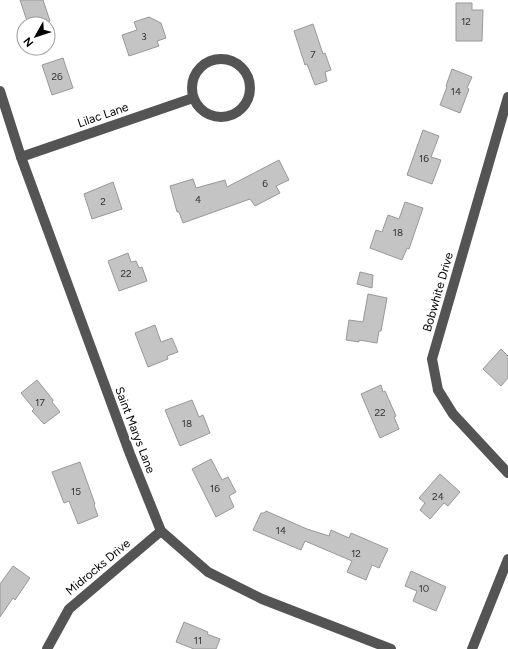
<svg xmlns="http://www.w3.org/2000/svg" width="508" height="649" font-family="Figtree,sans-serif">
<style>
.building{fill:#c4c4c4;stroke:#989898}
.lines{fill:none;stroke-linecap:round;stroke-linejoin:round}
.minor{stroke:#545454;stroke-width:10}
.labels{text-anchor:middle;stroke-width:4;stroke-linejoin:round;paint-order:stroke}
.number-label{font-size:10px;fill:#313131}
.street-label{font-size:12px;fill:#000;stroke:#fff}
</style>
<rect width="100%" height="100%" fill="#fff"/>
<g class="building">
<polygon points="20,0 43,0 50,21 40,24 28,24"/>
<polygon points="456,3 472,3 472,10 483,10 482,41 456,41"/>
<polygon points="149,17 161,23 166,38 157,41 159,46 129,56 122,35 137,30 134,22"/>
<polygon points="313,24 323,54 325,53 331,70 325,72 327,81 315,85 307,64 305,65 294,31"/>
<polygon points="63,58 73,88 52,95 42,65"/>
<polygon points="452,69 472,77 467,88 469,89 460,113 440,105 447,87 446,86"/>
<polygon points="423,130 439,136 431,157 441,160 432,184 407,175"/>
<polygon points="279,160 289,180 276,186 280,193 255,206 250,199 183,223 179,212 177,212 170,186 193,179 196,188 225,180 227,187"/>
<polygon points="113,182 122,209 92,219 84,194"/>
<polygon points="405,202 423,208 409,249 407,248 402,260 370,248 376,230 382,232 388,215 399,219"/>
<polygon points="128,253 131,262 136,261 139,268 142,267 147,281 119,291 108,261"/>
<polygon points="360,272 373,275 372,288 357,284"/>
<polygon points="368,294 387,298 381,331 379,331 377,343 359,340 359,342 346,340 349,320 363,322"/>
<polygon points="155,325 161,342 172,338 178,352 167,356 168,359 148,367 135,333"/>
<polygon points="501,349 508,356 508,378 501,386 483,369"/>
<polygon points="37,380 53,400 52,402 60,412 44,424 32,411 34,409 21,393"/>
<polygon points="381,385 383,392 385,391 396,416 394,417 399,429 380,438 361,394"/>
<polygon points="192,400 199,417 203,415 210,433 180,446 165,410"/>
<polygon points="211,459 222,480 228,477 236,492 229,496 234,507 216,517 192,469"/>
<polygon points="80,462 95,504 94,505 98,516 78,524 69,501 64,503 52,472"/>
<polygon points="440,474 460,492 448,506 444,503 430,519 420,510 425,503 419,498"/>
<polygon points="266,511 307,529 329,536 331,530 349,538 351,533 388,549 379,568 372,565 366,580 347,572 352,561 305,541 301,550 253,530 261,513 264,513"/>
<polygon points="13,566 30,578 15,600 13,598 0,617 0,584"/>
<polygon points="411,571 446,587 436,611 413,601 417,591 405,586"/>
<polygon points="184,622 208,632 207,634 220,639 216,649 194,649 176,642"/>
</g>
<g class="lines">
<g class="minor">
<circle cx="221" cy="88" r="29"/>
<polyline points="0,91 21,157 130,454 161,531 208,572 262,599 391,649"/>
<polyline points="508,97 432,359 438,390 453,414 508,473"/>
<polyline points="21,157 193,98"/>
<polyline points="47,649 69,609 161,531"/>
<polyline points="472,649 508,559"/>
</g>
</g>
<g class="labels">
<g class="number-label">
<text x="466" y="25">12</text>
<text x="144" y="40">3</text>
<text x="313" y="58">7</text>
<text x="57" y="80">26</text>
<text x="456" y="95">14</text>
<text x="424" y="162">16</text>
<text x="265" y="187">6</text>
<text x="198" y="203">4</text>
<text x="103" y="205">2</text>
<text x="398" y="236">18</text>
<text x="126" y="277">22</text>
<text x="40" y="406">17</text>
<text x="380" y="416">22</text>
<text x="187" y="427">18</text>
<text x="215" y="492">16</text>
<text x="76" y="495">15</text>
<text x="438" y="500">24</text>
<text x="281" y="534">14</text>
<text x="356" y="557">12</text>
<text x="424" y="592">10</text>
<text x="198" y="644">11</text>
</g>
<g class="street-label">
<text transform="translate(103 115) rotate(-19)" y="4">Lilac Lane</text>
<text transform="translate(438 292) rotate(-74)" y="4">Bobwhite Drive</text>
<text transform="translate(135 430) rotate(69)" y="4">Saint Marys Lane</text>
<text transform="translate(98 567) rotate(-40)" y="4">Midrocks Drive</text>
</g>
</g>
<g transform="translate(36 36) rotate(231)"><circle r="19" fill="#ffffff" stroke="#999999"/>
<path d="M0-3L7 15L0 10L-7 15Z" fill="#000000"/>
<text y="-6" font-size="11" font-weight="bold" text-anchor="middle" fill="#000000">N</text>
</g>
</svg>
